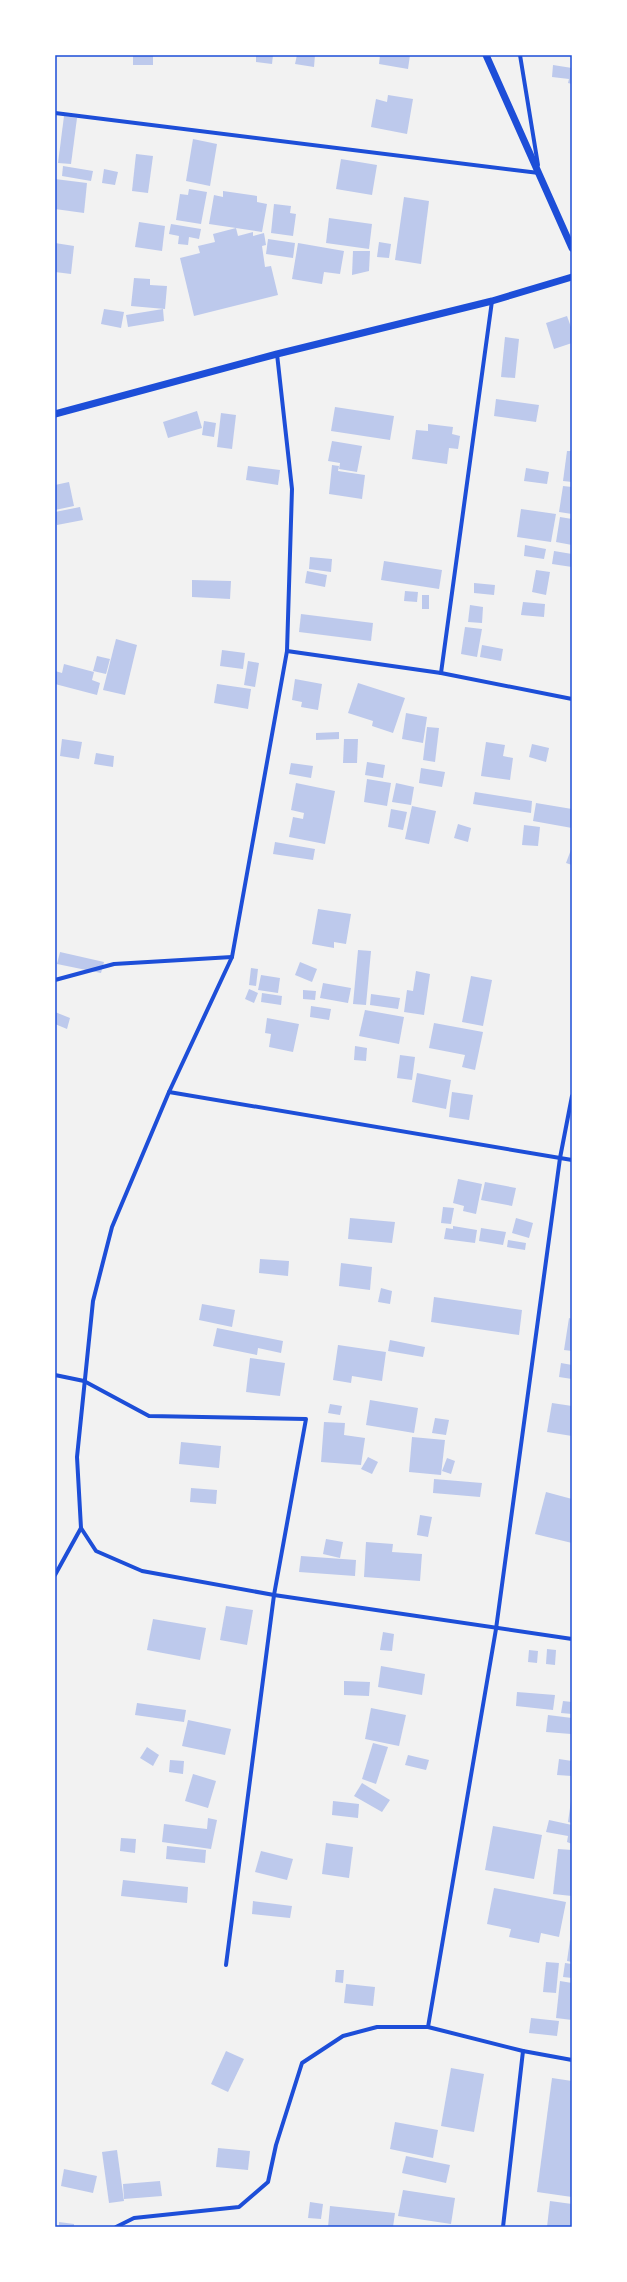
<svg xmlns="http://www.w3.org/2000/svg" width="627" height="2282" font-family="Commissioner,sans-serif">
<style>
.building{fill:#bdc9ec}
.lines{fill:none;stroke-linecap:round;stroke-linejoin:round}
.minor{stroke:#1d4ed8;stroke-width:4}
.tertiary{stroke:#1d4ed8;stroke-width:7}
.neatline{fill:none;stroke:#1d4ed8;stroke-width:1.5}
</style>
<rect width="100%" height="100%" fill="#f2f2f2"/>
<g class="building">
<rect x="133" y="55" width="20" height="10"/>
<polygon points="256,55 273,55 272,64 256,62"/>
<polygon points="297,55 315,55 314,67 295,64"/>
<polygon points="380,55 410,55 408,69 379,64"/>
<polygon points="553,65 572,68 572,84 568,83 569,79 552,77"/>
<polygon points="388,95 413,99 407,134 371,127 376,99 387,102"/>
<polygon points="64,116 77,118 71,164 58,163"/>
<polygon points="193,139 217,144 210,186 186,181"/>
<polygon points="136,154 153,156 148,193 132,191"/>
<polygon points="341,159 377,165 372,195 336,189"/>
<polygon points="63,166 93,171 91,181 62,176"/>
<polygon points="104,169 118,172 115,185 102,183"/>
<polygon points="55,179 87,183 84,213 55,209"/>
<polygon points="189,189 207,192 201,224 176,220 180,194 188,195"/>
<polygon points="223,191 257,196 257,202 267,204 262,232 209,224 214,195 223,197"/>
<polygon points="404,197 429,201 421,264 395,260"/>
<polygon points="274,204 291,206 290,213 296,214 293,236 271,233"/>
<polygon points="329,218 372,224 369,249 326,243"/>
<polygon points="139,222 165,226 162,251 135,247"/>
<polygon points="171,224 201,229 199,239 189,237 188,245 178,244 179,236 169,234"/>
<polygon points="236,228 238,236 253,232 253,236 264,233 266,245 262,246 265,267 271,266 278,295 194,316 180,258 200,253 198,246 215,242 213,234"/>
<polygon points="268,239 295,243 293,258 266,254"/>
<polygon points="379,242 391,244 389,258 377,257"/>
<polygon points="55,243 74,246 71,274 55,272"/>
<polygon points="298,243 344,251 340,274 324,272 322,284 292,279"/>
<polygon points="353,251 370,251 369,271 352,275"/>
<polygon points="134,278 150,279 150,285 167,286 165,309 131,306"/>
<polygon points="104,309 124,312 121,328 101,324"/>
<polygon points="163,309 164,321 128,327 126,315"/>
<polygon points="567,316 572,330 572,343 554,349 546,323"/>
<polygon points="505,337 519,339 515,378 501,377"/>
<polygon points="496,399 539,405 536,422 494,416"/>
<polygon points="335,407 394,416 390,440 331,431"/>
<polygon points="197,411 202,428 168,438 163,422"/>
<polygon points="221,413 236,415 232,449 217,447"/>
<polygon points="204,421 216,423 214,437 202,435"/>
<polygon points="428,424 453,427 452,434 460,436 458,449 449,448 447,464 412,459 416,430 428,431"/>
<polygon points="332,441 362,446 357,472 339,469 340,463 328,461"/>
<polygon points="567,451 572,451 572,482 563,481"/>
<polygon points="332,465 339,466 338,471 365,475 362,499 329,494"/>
<polygon points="248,466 280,470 278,485 246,480"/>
<polygon points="526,468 549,472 547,484 524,481"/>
<polygon points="69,482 74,506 55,510 55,485"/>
<polygon points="563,486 572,487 572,514 559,512"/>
<polygon points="80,507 83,520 57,525 55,512"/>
<polygon points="521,509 556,514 551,542 517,537"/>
<polygon points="560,517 572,519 572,545 556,542"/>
<polygon points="525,545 546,549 544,559 524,556"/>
<polygon points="554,551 572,554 572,567 552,564"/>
<polygon points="310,557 332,559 331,572 309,569"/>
<polygon points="384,561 442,570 439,589 381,580"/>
<polygon points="536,570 550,572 546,595 532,592"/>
<polygon points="307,571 327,575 325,587 305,583"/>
<polygon points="192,580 231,581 230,599 192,597"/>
<polygon points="474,583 495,585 494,595 474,593"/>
<polygon points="405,591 418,592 417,602 404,601"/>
<rect x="422" y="595" width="7" height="14"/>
<polygon points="523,602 545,604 544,617 521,615"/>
<polygon points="470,605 483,607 482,623 468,622"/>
<polygon points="301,614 373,623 371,641 299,632"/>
<polygon points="465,627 482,629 477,657 461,654"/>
<polygon points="116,639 137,645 125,695 103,690"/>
<polygon points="482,645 503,649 501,661 480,657"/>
<polygon points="222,650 245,653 243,669 220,666"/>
<polygon points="97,656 110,659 106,674 93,671"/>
<polygon points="248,661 259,663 255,687 244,685"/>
<polygon points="64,664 94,672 92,680 100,683 97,695 55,684 55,671 62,673"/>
<polygon points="295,679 322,684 318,710 301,707 302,702 292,700"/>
<polygon points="358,683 405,698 393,733 372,726 373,721 348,713"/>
<polygon points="217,684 251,689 248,709 214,703"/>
<polygon points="406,713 427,717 423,743 402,739"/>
<polygon points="427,727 439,728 435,762 423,760"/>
<polygon points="339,732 339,739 316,740 316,733"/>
<polygon points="62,739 82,742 79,759 60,756"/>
<polygon points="344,739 358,739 357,763 343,763"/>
<polygon points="486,742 505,745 503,756 513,758 510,780 481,776"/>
<polygon points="532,744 549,748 546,762 529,757"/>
<polygon points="96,753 114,756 113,767 94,764"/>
<polygon points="367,762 385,765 383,778 365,775"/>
<polygon points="291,763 313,766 311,778 289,774"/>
<polygon points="421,768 445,772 442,787 419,783"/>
<polygon points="367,779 391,783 387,806 364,802"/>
<polygon points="296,783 335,791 325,844 289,837 293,817 303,819 304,813 291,810"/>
<polygon points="396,783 414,787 411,805 392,802"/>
<polygon points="475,792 532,801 531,813 473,804"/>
<polygon points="536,803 572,809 572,828 533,821"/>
<polygon points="412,806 436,811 429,844 405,839"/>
<polygon points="391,809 407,812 403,830 388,827"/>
<polygon points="458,824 471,828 468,842 454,838"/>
<polygon points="524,825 540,827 538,846 522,845"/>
<polygon points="275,842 315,849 313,860 273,854"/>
<polygon points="572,847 572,865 566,863"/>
<polygon points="318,909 351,914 346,944 334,942 334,948 312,944"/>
<polygon points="358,950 371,951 366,1005 353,1004"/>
<polygon points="60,952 104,962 101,973 57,964"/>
<polygon points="300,962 317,969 312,982 295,975"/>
<polygon points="251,968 258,969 256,986 249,985"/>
<polygon points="416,971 430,974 424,1015 404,1012 407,990 413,991"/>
<polygon points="261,975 280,978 278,993 258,990"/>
<polygon points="471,976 492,980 483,1026 462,1022"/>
<polygon points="323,983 351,988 348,1003 320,998"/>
<polygon points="249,989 258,993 254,1003 245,999"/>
<polygon points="303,990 316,991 315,1000 303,999"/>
<polygon points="262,993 282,996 281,1005 261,1002"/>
<polygon points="371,994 400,998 398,1009 370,1005"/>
<polygon points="311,1006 331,1009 329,1020 310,1017"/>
<polygon points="365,1010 404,1017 399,1044 359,1036"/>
<polygon points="55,1012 70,1018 67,1029 55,1024"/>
<polygon points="267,1018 299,1024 293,1052 269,1047 271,1034 265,1033"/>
<polygon points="434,1023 483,1032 475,1070 462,1067 465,1055 429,1048"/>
<polygon points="355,1046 367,1048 366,1061 354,1060"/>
<polygon points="400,1055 415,1057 412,1080 397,1078"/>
<polygon points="417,1073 451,1080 446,1109 412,1102"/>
<polygon points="452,1092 473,1095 469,1120 449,1117"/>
<polygon points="458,1179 482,1184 476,1214 463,1211 464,1206 453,1203"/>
<polygon points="485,1182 516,1188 512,1206 481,1200"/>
<polygon points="443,1207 454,1208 451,1224 441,1223"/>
<polygon points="350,1218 395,1222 392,1243 348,1239"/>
<polygon points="516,1218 533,1223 529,1238 512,1233"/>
<polygon points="453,1226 477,1230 475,1243 444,1239 446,1228 453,1229"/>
<polygon points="481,1228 506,1232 503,1245 479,1241"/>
<polygon points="508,1240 526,1243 525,1250 507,1247"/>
<polygon points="260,1259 289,1261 288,1276 259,1273"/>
<polygon points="341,1263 372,1267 370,1290 339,1286"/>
<polygon points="381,1288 392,1291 390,1304 378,1302"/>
<polygon points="434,1297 522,1310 519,1335 431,1322"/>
<polygon points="202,1304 235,1310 232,1327 199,1320"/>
<polygon points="569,1318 572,1319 572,1351 564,1350"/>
<polygon points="217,1328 283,1341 281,1353 258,1348 257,1355 213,1346"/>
<polygon points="390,1340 425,1347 423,1357 388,1351"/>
<polygon points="338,1345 386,1352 382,1381 352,1376 351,1383 333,1380"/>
<polygon points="250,1358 285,1363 280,1396 246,1392"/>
<polygon points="561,1363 572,1365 572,1379 559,1377"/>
<polygon points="370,1400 418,1408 414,1433 366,1425"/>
<polygon points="552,1403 572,1406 572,1436 547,1432"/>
<polygon points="330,1404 342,1406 340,1415 328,1413"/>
<polygon points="435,1418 449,1420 446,1435 432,1433"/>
<polygon points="324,1422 345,1423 344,1435 365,1438 361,1465 321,1462"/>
<polygon points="412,1437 445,1440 441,1475 409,1472"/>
<polygon points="181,1442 221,1446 219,1468 179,1464"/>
<polygon points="368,1457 378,1462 372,1474 361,1469"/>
<polygon points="447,1458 455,1461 451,1474 442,1471"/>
<polygon points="434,1479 482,1483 480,1497 433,1493"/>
<polygon points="191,1488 217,1490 216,1504 190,1502"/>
<polygon points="546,1492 572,1499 572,1543 535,1534"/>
<polygon points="420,1515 432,1517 428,1537 417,1535"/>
<polygon points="326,1539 343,1542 340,1558 323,1554"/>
<polygon points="366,1542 393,1544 392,1552 422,1554 420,1581 364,1577"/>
<polygon points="301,1556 356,1560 355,1576 299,1572"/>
<polygon points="226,1606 253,1610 247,1645 220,1640"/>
<polygon points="153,1619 206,1628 200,1660 147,1650"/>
<polygon points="383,1632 394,1634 392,1651 380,1650"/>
<polygon points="547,1649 556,1650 555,1665 546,1664"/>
<polygon points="529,1650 538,1651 537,1663 528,1662"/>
<polygon points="381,1666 425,1674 422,1695 378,1687"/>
<polygon points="344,1681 370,1682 369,1696 344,1695"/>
<polygon points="517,1692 555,1695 553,1710 516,1706"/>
<polygon points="563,1701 572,1702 572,1714 561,1713"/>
<polygon points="137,1703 186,1710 184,1722 135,1715"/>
<polygon points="371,1708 406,1715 399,1746 365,1739"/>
<polygon points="548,1715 572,1718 571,1734 546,1732"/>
<polygon points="188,1720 231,1729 225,1755 182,1746"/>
<polygon points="373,1743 388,1747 376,1784 362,1779"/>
<polygon points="147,1747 159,1755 153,1766 140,1758"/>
<polygon points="408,1755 429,1760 426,1770 405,1765"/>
<polygon points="559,1759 572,1761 572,1776 557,1775"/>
<polygon points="170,1760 184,1761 183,1774 169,1772"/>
<polygon points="193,1774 216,1781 208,1808 185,1801"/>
<polygon points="362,1783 390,1800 382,1812 354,1796"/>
<polygon points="333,1801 359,1804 358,1818 332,1815"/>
<polygon points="571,1801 572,1801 572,1823 568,1822"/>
<polygon points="208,1818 217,1820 211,1849 162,1842 164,1824 207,1829"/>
<polygon points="549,1820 572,1825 572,1844 567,1842 568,1836 546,1832"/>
<polygon points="493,1826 542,1835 534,1879 485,1870"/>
<polygon points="121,1838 136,1839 135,1853 120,1851"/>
<polygon points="326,1843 353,1847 349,1878 322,1874"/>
<polygon points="167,1846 206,1850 205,1863 166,1859"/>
<polygon points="558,1849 572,1850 572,1896 553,1894"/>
<polygon points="261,1851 293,1859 287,1880 255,1872"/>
<polygon points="123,1880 188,1887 187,1903 121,1896"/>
<polygon points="494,1888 566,1902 559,1937 541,1933 539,1943 509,1937 511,1929 487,1924"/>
<polygon points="253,1901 292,1906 290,1918 252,1914"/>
<polygon points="570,1940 572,1941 572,1962 567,1961"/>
<polygon points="546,1962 559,1963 556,1993 543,1992"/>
<polygon points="565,1963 572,1964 572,1978 563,1977"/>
<polygon points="336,1970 344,1970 343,1983 335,1982"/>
<polygon points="560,1981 572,1983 572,2020 556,2018"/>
<polygon points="346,1984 375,1987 373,2006 344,2003"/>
<polygon points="531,2018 559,2021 557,2036 529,2033"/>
<polygon points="226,2051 244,2059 228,2092 211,2084"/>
<polygon points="451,2068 484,2074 474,2132 441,2126"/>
<polygon points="552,2078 572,2081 572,2197 537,2192"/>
<polygon points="395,2122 438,2130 433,2158 390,2149"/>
<polygon points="218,2148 250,2151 248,2170 216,2167"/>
<polygon points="117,2150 124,2201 109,2203 102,2152"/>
<polygon points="406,2156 450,2165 446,2183 402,2173"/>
<polygon points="64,2169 97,2176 93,2193 61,2186"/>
<polygon points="160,2181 162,2196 124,2199 123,2184"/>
<polygon points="403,2190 455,2198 451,2224 398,2216"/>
<polygon points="550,2201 572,2204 572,2227 547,2227"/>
<polygon points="310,2202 323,2204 321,2219 308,2218"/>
<polygon points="330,2206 395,2213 393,2227 328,2227"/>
<polygon points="59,2222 74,2224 74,2227 59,2227"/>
</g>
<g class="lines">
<g class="minor">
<polyline points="520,55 538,165"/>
<polyline points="55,113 539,173"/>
<polyline points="277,354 292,489 287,651 232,957 169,1092 112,1227 93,1301 77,1457 81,1528 96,1551 142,1571 274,1595 572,1639"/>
<polyline points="287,651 441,673 572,699"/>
<polyline points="441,673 492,301"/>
<polyline points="55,980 114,964 232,957"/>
<polyline points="169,1092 572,1160"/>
<polyline points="55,1375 84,1381 149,1416 306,1419 274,1595 226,1965"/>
<polyline points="55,1575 81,1528"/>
<polyline points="428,2027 496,1629 560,1158 572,1096"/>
<polyline points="116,2227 134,2218 239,2207 268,2182 276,2145 302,2063 343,2036 377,2027 428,2027 523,2051"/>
<polyline points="503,2227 523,2051 572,2060"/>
</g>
<g class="tertiary">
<polyline points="486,55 572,248"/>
<polyline points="55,414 277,354 492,301 572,277"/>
</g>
</g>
<rect width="627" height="2282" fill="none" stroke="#ffffff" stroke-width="112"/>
<rect x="56" y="56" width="515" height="2170" class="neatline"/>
</svg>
